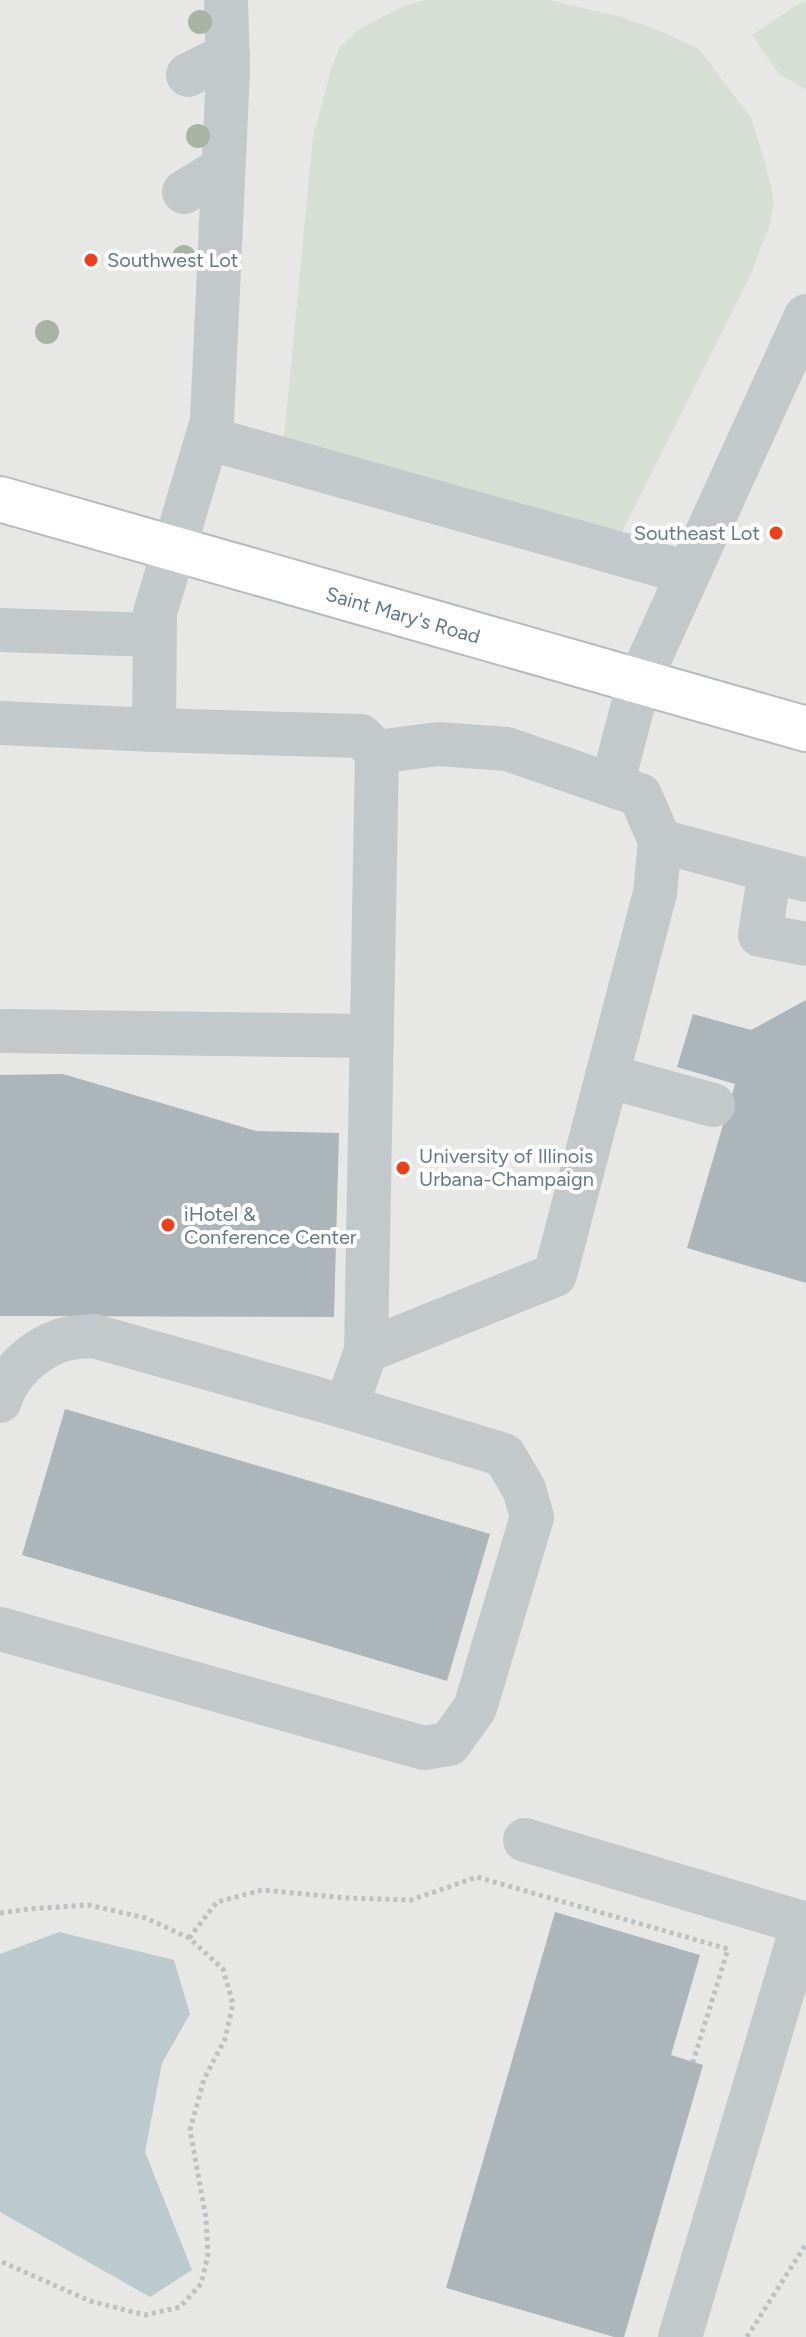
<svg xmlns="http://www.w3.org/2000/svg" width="806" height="2337" font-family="Figtree,sans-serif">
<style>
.built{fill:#e7e8e6}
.green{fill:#d7ded3}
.water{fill:#bcc9cd}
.building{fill:#acb5ba}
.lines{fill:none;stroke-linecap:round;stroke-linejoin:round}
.major-casing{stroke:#b6bbbe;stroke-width:48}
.path{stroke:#bec1c3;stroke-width:5;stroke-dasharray:4 4;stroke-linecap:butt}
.minor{stroke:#c3c8cb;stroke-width:44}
.major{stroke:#fff;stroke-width:44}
.tree{fill:#a8b3a3}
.poi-dot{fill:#f23d17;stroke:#fff;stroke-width:3}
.labels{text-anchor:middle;stroke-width:8;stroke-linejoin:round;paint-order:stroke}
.poi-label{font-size:20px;fill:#627886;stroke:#fff;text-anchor:start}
.street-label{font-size:20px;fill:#627886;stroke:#fff}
</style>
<rect width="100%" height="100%" fill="#f6f6f2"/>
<rect class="built" x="0" y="0" width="806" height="2337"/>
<g class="green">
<polygon points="426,0 549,0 621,17 658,30 699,49 751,118 766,166 774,200 770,223 752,272 612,552 282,459 313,137 332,66 340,47 358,30 406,5"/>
<polygon points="806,1 806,90 779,74 752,35 797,5"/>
</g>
<polygon class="water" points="59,1932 174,1960 190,2014 162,2063 145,2152 192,2270 150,2297 0,2212 0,1954"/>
<g class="building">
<polygon points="806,1000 806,1283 687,1248 735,1084 677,1067 693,1014 751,1030"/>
<polygon points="63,1074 256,1131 339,1133 334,1317 0,1316 0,1075"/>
<polygon points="65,1409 490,1534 447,1681 22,1555"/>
<polygon points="555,1912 700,1955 671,2055 703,2065 624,2337 614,2337 446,2288"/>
</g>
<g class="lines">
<g class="major-casing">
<polyline id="major" points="0,499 806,729"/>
</g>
<g class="path">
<polyline points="0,1913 28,1909 88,1905 146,1918 189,1938 223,1969 233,2004 225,2039 204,2079 190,2130 206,2218 208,2255 201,2284 180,2307 145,2315 90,2301 0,2261"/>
<polyline points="189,1938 217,1902 262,1890 346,1898 411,1900 477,1877 728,1949 693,2062"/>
<polyline points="747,2337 806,2244"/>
</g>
<g class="minor">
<polyline points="188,75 228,55"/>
<polyline points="184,192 223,168"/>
<polyline points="207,438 688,573"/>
<polyline points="0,630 154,635"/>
<polyline points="0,723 154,730 361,736 377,752 366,1351 346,1407"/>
<polyline points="154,730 155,613 212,421 228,71 226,0"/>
<polyline points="612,785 639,682 806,316"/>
<polyline points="660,841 806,880"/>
<polyline points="770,871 760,935 806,944"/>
<polyline points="0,1031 372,1036"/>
<polyline points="607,1076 713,1105"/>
<polyline points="366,1351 555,1275 655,893 660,841 640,795 507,749 438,744 377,752"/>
<path d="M0,1401C8,1373 34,1349 62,1340C71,1337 84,1337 94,1336L346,1407L504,1455L524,1489L532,1517L475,1708L449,1744L424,1748L0,1629"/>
<polyline points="525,1840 806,1924"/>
<polyline points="680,2337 803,1923"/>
</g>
<use href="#major" class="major"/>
</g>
<g class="tree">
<circle cx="200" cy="22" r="12"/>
<circle cx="198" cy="136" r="12"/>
<circle cx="184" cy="257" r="12"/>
<circle cx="47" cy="332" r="12"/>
</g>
<g class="poi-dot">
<circle cx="91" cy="260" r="8"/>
<circle cx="776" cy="533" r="8"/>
<circle cx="403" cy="1168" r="8"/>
<circle cx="168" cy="1225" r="8"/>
</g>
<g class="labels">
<g class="poi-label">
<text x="107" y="267">Southwest Lot</text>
<text x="760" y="540" text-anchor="end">Southeast Lot</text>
<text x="419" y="1163">University of Illinois<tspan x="419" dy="23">Urbana-Champaign</tspan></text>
<text x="184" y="1221">iHotel &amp;<tspan x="184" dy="23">Conference Center</tspan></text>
</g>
<g class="street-label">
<text transform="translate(403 615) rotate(16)" y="7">Saint Mary's Road</text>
</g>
</g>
</svg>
